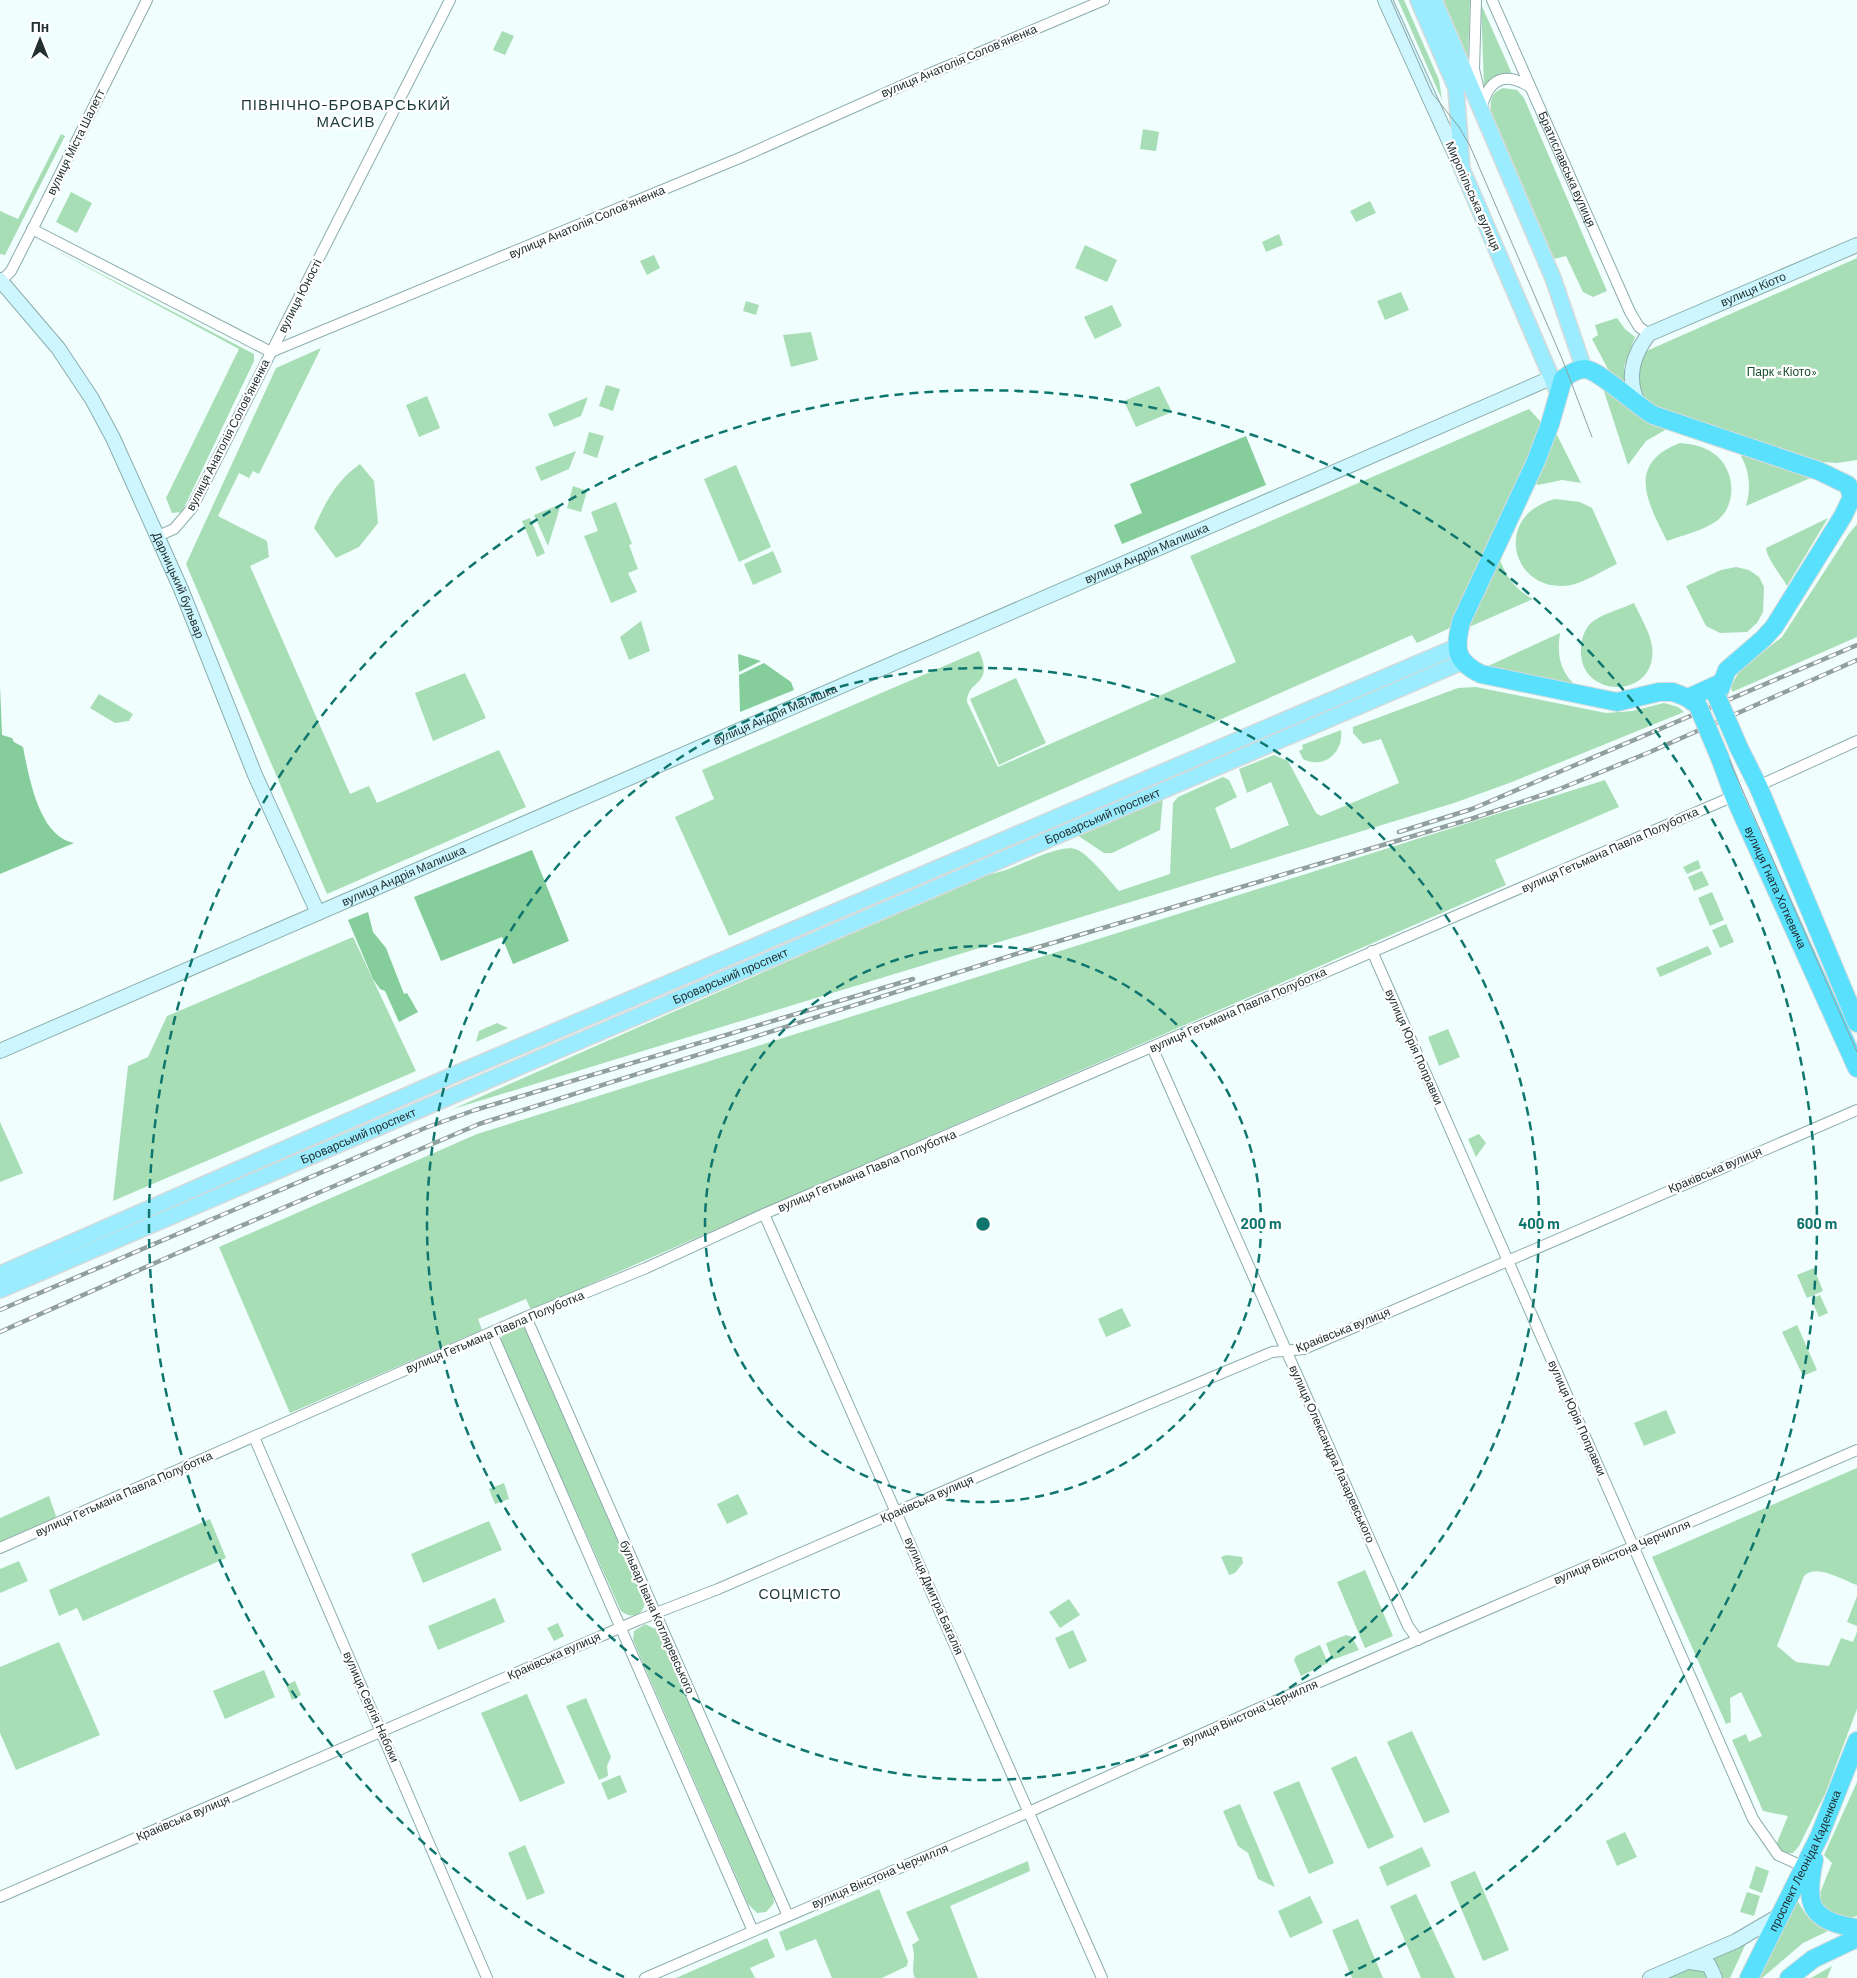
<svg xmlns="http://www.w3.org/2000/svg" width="1857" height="1978" font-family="Barlow,sans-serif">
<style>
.green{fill:#a8deb6}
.forest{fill:#85cd9a}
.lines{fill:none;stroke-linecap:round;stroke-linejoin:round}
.street-casing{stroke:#8cadac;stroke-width:12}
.secondary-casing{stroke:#8cadac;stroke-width:16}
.primary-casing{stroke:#d7dada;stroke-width:18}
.highway-casing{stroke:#d7dada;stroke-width:20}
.street{stroke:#fff;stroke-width:10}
.secondary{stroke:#cdf6fe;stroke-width:14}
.primary{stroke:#9becfe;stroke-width:15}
.highway{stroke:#59e0fd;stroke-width:18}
.tram{stroke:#919f9e;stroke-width:1}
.rail-casing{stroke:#919f9e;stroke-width:4.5}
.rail{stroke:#fff;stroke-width:2.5;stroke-dasharray:8;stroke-linecap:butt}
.highway-bridge-casing{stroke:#d7dada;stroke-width:20;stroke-linecap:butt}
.highway-bridge{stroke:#59e0fd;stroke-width:18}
.ring{fill:none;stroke:#0f766e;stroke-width:2.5;stroke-dasharray:9 6}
.labels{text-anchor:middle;stroke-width:4.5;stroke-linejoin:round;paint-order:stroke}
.street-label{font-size:12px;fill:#212f2f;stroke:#fff}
.park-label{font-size:12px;fill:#174d2b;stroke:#fff}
.neighbourhood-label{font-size:14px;letter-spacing:1px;fill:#1a3938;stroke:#fff}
.quarter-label{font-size:15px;letter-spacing:1px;fill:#1a3938;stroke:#fff}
.centre{fill:#0f766e;stroke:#fff;stroke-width:2.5}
.ring-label{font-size:15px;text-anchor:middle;font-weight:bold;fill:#0f766e;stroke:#fff;stroke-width:4.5;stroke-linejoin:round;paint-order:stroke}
</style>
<rect width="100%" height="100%" fill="#f0fefd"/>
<g class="green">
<polygon points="1398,0 1404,0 1439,80 1442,100"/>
<polygon points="1443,0 1470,0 1468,58"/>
<polygon points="1481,4 1512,74 1495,77 1484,87"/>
<polygon points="502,31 514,36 505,55 493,50"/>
<path d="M1503,88L1517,90L1524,98L1607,291L1593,297L1583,292L1566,256L1554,259L1492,116C1489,103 1490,93 1503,88Z"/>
<polygon points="1143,129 1159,132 1156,151 1140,149"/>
<polygon points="61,134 65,136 5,255 0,254 0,211 18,219"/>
<polygon points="71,192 92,203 77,233 56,222"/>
<polygon points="1370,201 1376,213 1356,222 1350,211"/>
<polygon points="1279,234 1283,245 1266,252 1262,242"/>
<polygon points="42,243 254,354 254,361 182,512 172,513 166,498 239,349"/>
<polygon points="1085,245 1117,260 1107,282 1075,268"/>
<polygon points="654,255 660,268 647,275 640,261"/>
<path d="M1857,258V460L1837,463L1823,462L1665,413C1636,397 1635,383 1642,353Z"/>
<polygon points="1401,292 1409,310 1385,320 1377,301"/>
<polygon points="746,301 759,305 756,315 743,311"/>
<polygon points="1112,305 1122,326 1095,339 1084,317"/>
<polygon points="1617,318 1625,329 1635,337 1624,366 1625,387 1608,369 1592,339 1598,335 1595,325"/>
<polygon points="811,332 818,360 791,367 783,335"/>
<polygon points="321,348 259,474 253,471 249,478 239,473 218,516 267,541 269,557 250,566 350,794 369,786 377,803 499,750 526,807 327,894 186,564 276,368"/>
<polygon points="606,385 620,389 613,411 599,406"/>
<path d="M1602,385C1620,405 1639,417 1664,427L1665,430L1646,441L1628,465Z"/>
<polygon points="1159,386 1172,412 1136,427 1124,401"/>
<polygon points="427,396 440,428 419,437 406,405"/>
<polygon points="588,397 581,416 554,427 548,414"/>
<path d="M1529,409L1542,423L1541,434L1454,622L1448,629L1417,643L1412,635L729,936L675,817L714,799L702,770L979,651C995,686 967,679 967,702L998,767L1236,662L1190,556Z"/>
<polygon points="589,432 604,436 597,458 583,453"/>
<polygon points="1556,433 1581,483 1562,480 1538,485 1534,482"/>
<path d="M1680,443C1692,444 1703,446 1713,453C1734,467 1738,501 1720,518C1707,530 1683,535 1667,541C1648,503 1625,464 1680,443Z"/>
<polygon points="576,451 569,469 541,481 535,467"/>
<path d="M1744,452L1815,476L1746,506C1751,489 1750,472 1741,456Z"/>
<path d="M360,464L374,481L378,523L359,547L336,558L314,528C326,501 336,481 360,464Z"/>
<polygon points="736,465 771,547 739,562 704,479"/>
<polygon points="573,486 587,491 581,512 567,508"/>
<path d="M1555,499L1580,502L1592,508L1617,564C1603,570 1586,582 1571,585C1513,596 1490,516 1555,499Z"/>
<polygon points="616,502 632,544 629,545 638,569 628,573 637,592 611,603 584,536 598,531 591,512"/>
<polygon points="561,504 548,546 534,515"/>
<polygon points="530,518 545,553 537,557 522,521"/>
<path d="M1828,518L1787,586C1781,575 1767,559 1766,548Z"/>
<polygon points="1857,524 1857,637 1732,692 1731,686 1740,670 1782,637 1848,535"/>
<polygon points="773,551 782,572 753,585 744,564"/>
<path d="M1500,560C1507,578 1516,590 1533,599L1467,628L1494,561Z"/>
<polygon points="1736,567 1749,570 1759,577 1764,587 1763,612 1757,623 1747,632 1720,633 1706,626 1686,586 1721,570"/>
<path d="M1634,603C1640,616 1650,632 1652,646C1659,700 1579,700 1581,650C1581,640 1584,629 1592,622C1602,614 1621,609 1634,603Z"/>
<polygon points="641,621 650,651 629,660 620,637"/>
<path d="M1560,633C1557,652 1559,669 1573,683L1570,687L1486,667Z"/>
<polygon points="465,673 486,718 433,741 415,693"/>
<polygon points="1016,678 1046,743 999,765 970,699"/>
<path d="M1476,687L1606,713L1632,711L1664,703L1678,707L1684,712L1512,782L1454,803L453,1109L986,874C1012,874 1058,840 1078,850C1091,857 1108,879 1119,891L1170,874L1173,803L1178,797L1223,777L1229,780L1237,797L1215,808L1231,849L1289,825L1271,782L1247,793L1239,769L1274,755L1288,761L1316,813L1321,816L1399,783L1381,739L1363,744L1353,733V727L1458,688Z"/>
<polygon points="99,694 133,714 129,721 115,723 90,708"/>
<path d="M1341,730C1344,751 1325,770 1303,759L1299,751L1303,749L1302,745Z"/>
<polygon points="1605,780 1619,807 1495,860 1506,885 531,1310 526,1299 478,1319 482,1330 290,1413 219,1247 477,1134"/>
<polygon points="1163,797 1160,830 1112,853 1104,853 1077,835"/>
<polygon points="1698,860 1701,868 1687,874 1683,867"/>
<polygon points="1702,871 1709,885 1694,891 1688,877"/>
<polygon points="1712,892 1724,920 1710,926 1698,898"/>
<polygon points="1726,924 1734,942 1720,948 1712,930"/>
<polygon points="353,937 416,1071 113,1201 128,1066 148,1057 167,1016"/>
<polygon points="1708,946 1712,954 1660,977 1656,968"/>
<polygon points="497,1023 508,1028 476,1042 479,1031"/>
<polygon points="1448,1029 1460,1057 1439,1066 1428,1037"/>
<polygon points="0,1122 23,1173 0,1182"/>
<polygon points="1479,1134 1486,1143 1476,1157 1468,1139"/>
<polygon points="1814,1268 1823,1291 1807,1298 1797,1275"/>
<polygon points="1820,1295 1828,1313 1819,1317 1811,1299"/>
<polygon points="1122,1308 1131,1326 1106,1337 1098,1319"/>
<polygon points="1797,1325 1817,1370 1803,1376 1782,1332"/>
<path d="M519,1326L525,1328L645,1601C644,1615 632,1620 621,1611L500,1342L503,1333Z"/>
<polygon points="1666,1410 1676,1433 1644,1446 1634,1423"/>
<path d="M1857,1468V1585C1842,1580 1817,1563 1804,1576L1777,1646L1796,1662L1829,1666L1841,1638L1853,1642L1857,1632V1709L1825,1794L1799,1846L1793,1853H1781L1776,1845L1788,1816L1763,1811L1732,1740L1746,1734L1749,1742L1762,1736L1741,1692L1730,1698L1731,1722L1726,1724L1652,1557Z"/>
<polygon points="504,1483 509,1499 495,1504 489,1489"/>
<polygon points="738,1494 748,1514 727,1524 717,1504"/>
<polygon points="49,1496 56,1516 53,1520 0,1542 0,1518"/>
<polygon points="210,1519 226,1558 83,1621 77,1608 59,1616 49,1590"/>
<polygon points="489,1521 502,1550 423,1583 411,1554"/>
<polygon points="1227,1555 1242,1557 1243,1563 1235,1573 1229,1575 1221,1557"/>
<polygon points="19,1561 28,1581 0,1593 0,1569"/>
<polygon points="1365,1570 1393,1636 1365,1648 1337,1582"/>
<polygon points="1857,1596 1857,1626 1847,1622"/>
<polygon points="495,1598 505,1622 438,1650 428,1626"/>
<polygon points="1069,1599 1080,1615 1060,1628 1049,1612"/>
<polygon points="558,1623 564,1636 554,1641 547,1628"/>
<polygon points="645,1624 657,1630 773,1894 774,1903 766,1912 757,1913 748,1904 633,1640 634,1631"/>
<polygon points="1073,1630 1087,1661 1069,1669 1055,1638"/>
<polygon points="1346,1635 1352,1637 1359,1650 1332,1660 1326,1643"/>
<polygon points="59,1642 100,1735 16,1770 0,1733 0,1667"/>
<polygon points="1320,1645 1328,1663 1301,1676 1294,1660 1296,1656"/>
<polygon points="264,1670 275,1697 225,1719 213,1691"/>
<polygon points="295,1681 301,1695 292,1700 286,1685"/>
<polygon points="527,1694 565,1783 520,1802 481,1713"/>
<polygon points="586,1698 611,1757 607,1766 608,1776 599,1780 566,1706"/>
<polygon points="1412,1731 1450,1812 1424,1823 1387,1742"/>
<polygon points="1356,1756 1394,1837 1368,1849 1331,1768"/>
<polygon points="620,1775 627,1792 608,1800 601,1783"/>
<polygon points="1299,1781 1334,1863 1309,1874 1273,1792"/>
<polygon points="1857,1782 1857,1916 1845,1920 1816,1904 1821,1896 1820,1893 1832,1863 1824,1855"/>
<polygon points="1240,1804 1275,1887 1258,1879 1248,1853 1238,1846 1223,1811"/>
<polygon points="1625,1832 1637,1857 1617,1866 1606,1841"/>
<polygon points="525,1845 545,1893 527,1900 508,1853"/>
<polygon points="1422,1847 1431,1866 1387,1886 1379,1867"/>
<path d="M1028,1861L1030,1871L950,1906L978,1978H915C910,1968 917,1959 912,1945L919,1940L906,1912Z"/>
<polygon points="1756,1866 1769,1871 1762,1893 1749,1888"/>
<polygon points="1475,1871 1509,1950 1483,1961 1450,1882"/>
<polygon points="879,1889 908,1961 907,1966 882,1978 832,1978 816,1939 786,1951 779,1932"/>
<polygon points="1747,1892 1760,1896 1754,1916 1740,1912"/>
<polygon points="1416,1894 1455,1978 1421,1978 1390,1906"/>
<polygon points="1310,1896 1323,1923 1290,1938 1278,1911"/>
<path d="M1797,1899C1804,1914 1813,1925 1828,1931L1803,1943L1762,1978H1758Z"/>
<polygon points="1358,1919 1383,1978 1352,1978 1332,1930"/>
<polygon points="767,1938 775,1957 750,1968 755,1978 676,1978"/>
<polygon points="1748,1939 1730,1978 1722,1978 1720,1969 1709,1956"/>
<polygon points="1700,1965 1712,1978 1659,1978"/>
<polygon points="1832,1966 1827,1978 1811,1978"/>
</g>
<g class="forest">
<polygon points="1246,436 1266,485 1122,544 1114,525 1142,513 1130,484"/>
<polygon points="738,654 761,661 739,672"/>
<polygon points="764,663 791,682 794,690 740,712 739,675"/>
<path d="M0,686L2,735L12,738L14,742L23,747C29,777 39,837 74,843L0,874Z"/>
<polygon points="532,850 569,941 513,964 502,937 441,961 414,897"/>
<polygon points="368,912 373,932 386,948 404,994 407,993 418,1012 399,1022 385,991 380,989 373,979 348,920"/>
</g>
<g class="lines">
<g class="street-casing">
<g id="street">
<polyline points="1476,0 1474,69 1480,95"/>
<path id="s1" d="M1492,0L1630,312L1639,327L1649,334"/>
<path d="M1483,103C1491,76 1508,73 1530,87"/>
<polyline points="32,229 271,352"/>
<polyline points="1,281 11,271 39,216 147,0"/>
<polyline points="271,352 742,157 917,79 1104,0"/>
<polyline points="158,536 174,529 192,508 450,0"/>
<polyline points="1758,786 1857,741"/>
<polyline points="1372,951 1753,1819 1778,1855 1804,1867"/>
<polyline points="1152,1047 1408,1626 1418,1640"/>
<polyline points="764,1214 1102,1978"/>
<polyline points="526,1317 788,1916"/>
<polyline points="492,1333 753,1931"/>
<polyline points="254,1437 487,1978"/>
<polyline points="0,1548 526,1317 646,1268 764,1214 1734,796"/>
<polyline points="0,1897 638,1620 718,1589 1039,1450 1272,1352 1304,1349 1857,1110"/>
<polyline points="645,1978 1029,1812 1257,1709 1857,1450"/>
</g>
</g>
<g class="secondary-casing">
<g id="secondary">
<polyline points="1385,0 1460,165"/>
<path id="s2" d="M0,280L58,348L92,399L113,438L181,589L255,775L318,913"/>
<path id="s3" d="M1640,406C1625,380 1632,356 1649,334L1857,245"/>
<path id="s4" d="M0,1051L1551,378"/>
<polyline points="1690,1962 1709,1965 1715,1978"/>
<polyline points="1650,1978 1736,1941 1777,1917"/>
</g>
</g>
<g class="primary-casing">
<g id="primary">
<polyline points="1418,0 1456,88 1462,169 1558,393"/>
<polyline points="1434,0 1553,278 1584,369"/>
<polyline points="0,1274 460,1072 1456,647"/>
<path id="s5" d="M0,1290L1462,662"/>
</g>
</g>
<g class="highway-casing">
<g id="highway">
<polyline points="1688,698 1721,683"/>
<path d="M1698,706L1688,698L1673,692H1659L1617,702L1481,674C1454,661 1455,648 1461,622L1536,461L1550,424L1563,379C1569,374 1578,369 1585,369C1599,370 1637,406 1653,415L1819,471L1848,485L1852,497L1843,516L1774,627L1763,639L1727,670L1717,697"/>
<polyline points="1739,748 1758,786 1857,1023"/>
<path id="s6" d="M1720,758L1734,796L1857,1068"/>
<path d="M1814,1860C1805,1903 1808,1921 1857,1928"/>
<path id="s7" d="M1749,1978L1819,1837L1857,1741"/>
<polyline points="1789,1978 1813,1959 1857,1938"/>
</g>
</g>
<use href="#street" class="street"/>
<use href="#secondary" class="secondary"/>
<use href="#primary" class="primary"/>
<use href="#highway" class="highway"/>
<g class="tram">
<polyline points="1391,0 1432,93 1459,127 1470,146 1563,361 1592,437"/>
<polyline points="1704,702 1857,1052"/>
</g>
<g class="rail-casing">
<g id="rail">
<polyline points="1399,832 1472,809 1857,645"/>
<polyline points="0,1310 425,1128 475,1110 913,979"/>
<polyline points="0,1332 173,1255 479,1124 1032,949 1474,818 1557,790 1650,752 1857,660"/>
</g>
</g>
<use href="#rail" class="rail"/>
<g class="highway-bridge-casing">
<g id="highway-bridge">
<polyline points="1717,697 1739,748"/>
<polyline points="1698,706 1720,758"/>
</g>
</g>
<use href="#highway-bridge" class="highway-bridge"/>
</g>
<g class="ring">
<circle cx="983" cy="1224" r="278"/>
<circle cx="983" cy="1224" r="556"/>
<path d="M624 1977A834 834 0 1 1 1342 1977"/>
</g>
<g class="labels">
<g class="street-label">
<text transform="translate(959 61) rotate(-23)" y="4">вулиця Анатолія Соловʼяненка</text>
<text transform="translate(76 142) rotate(-64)" y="4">вулиця Міста Шалетт</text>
<text dy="4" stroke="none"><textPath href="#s1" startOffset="185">Братиславська вулиця</textPath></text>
<text transform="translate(1473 196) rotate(66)" y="4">Миропільська вулиця</text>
<text transform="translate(587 222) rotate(-23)" y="4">вулиця Анатолія Соловʼяненка</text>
<text dy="4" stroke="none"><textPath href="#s3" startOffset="191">вулиця Кіото</textPath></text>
<text transform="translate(300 296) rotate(-63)" y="4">вулиця Юності</text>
<text transform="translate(228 435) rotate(-63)" y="4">вулиця Анатолія Соловʼяненка</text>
<text dy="4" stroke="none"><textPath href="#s4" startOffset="1250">вулиця Андрія Малишка</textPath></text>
<text dy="4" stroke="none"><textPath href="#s2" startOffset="356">Дарницький бульвар</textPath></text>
<text dy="4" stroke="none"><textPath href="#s4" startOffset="845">вулиця Андрія Малишка</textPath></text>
<text dy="4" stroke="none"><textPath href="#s5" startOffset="1200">Броварський проспект</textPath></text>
<text transform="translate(1610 850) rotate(-24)" y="4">вулиця Гетьмана Павла Полуботка</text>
<text dy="4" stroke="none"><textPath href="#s4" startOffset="440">вулиця Андрія Малишка</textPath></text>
<text dy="4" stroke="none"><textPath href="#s6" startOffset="141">вулиця Гната Хоткевича</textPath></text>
<text dy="4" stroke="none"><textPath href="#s5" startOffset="795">Броварський проспект</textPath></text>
<text transform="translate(1238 1010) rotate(-24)" y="4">вулиця Гетьмана Павла Полуботка</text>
<text transform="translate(1414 1047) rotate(66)" y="4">вулиця Юрія Поправки</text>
<text dy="4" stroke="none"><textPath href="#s5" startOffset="390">Броварський проспект</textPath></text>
<text transform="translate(1715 1170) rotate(-23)" y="4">Краківська вулиця</text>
<text transform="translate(867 1171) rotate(-23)" y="4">вулиця Гетьмана Павла Полуботка</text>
<text transform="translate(1343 1330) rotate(-22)" y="4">Краківська вулиця</text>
<text transform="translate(495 1332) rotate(-23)" y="4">вулиця Гетьмана Павла Полуботка</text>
<text transform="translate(1577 1418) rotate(66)" y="4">вулиця Юрія Поправки</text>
<text transform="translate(1332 1454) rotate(66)" y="4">вулиця Олександра Лазаревського</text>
<text transform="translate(124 1494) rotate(-24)" y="4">вулиця Гетьмана Павла Полуботка</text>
<text transform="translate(927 1499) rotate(-24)" y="4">Краківська вулиця</text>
<text transform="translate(1622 1552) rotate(-23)" y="4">вулиця Вінстона Черчилля</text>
<text transform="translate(934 1596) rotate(66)" y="4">вулиця Дмитра Багалія</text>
<text transform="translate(657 1617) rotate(66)" y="4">бульвар Івана Котляревського</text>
<text transform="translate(554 1656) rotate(-24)" y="4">Краківська вулиця</text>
<text transform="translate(371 1707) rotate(66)" y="4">вулиця Сергія Набоки</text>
<text transform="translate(1250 1713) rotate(-24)" y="4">вулиця Вінстона Черчилля</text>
<text transform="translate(183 1818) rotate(-23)" y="4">Краківська вулиця</text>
<text dy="4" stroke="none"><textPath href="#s7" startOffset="130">проспект Леоніда Каденюка</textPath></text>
<text transform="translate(880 1876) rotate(-23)" y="4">вулиця Вінстона Черчилля</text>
</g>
<g class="park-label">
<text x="1782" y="376">Парк «Кіото»</text>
</g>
<g class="neighbourhood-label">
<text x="800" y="1599">СОЦМІСТО</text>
</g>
<g class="quarter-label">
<text x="346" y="110">ПІВНІЧНО-БРОВАРСЬКИЙ<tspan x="346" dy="17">МАСИВ</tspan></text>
</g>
</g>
<circle cx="983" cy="1224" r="8" class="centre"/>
<g class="ring-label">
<text x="1261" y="1229">200 m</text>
<text x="1539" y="1229">400 m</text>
<text x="1817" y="1229">600 m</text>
</g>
<g transform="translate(40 40)" stroke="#ffffff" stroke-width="4" paint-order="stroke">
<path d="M0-4L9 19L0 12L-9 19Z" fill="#212f2f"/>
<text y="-8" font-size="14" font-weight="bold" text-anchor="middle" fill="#212f2f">Пн</text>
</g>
</svg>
